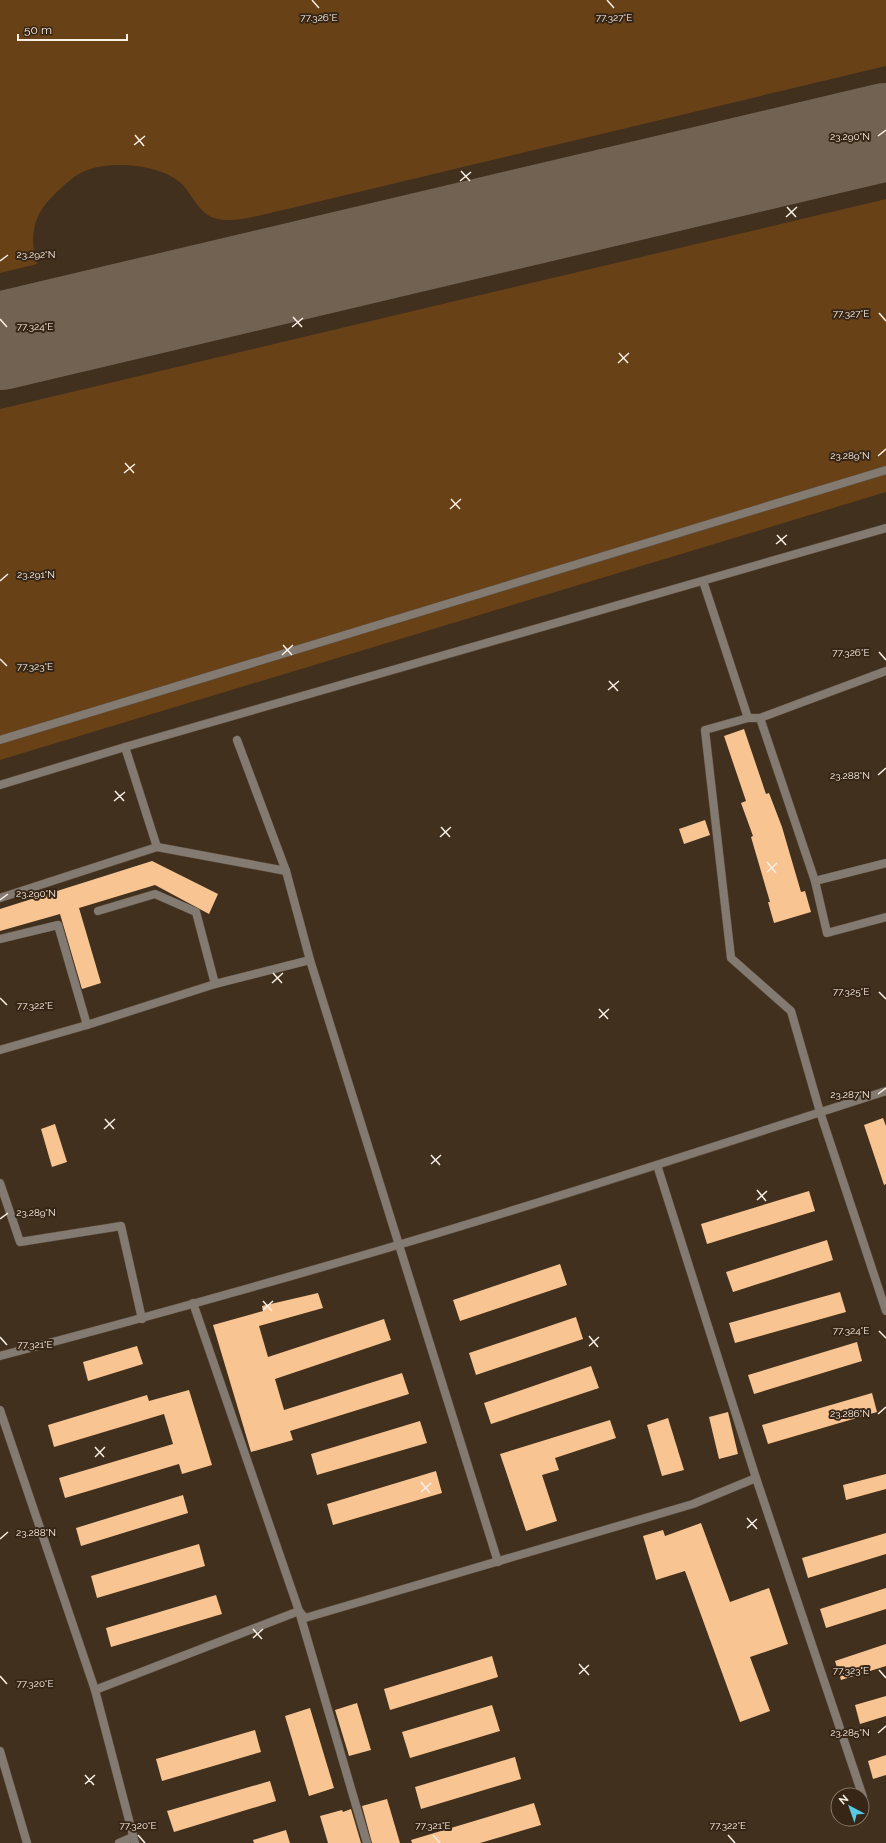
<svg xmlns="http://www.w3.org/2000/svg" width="886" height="1843" font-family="Raleway,sans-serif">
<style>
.green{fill:#694117}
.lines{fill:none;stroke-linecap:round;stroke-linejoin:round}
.runway{stroke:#726252;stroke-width:98}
.building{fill:#f8c492}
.lane-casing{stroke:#5f4f3e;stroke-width:9}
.street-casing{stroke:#5f4f3e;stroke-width:9}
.lane{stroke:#837a71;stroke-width:8}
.street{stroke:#837a71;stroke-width:8}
.ticks{fill:none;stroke:#faefe4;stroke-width:1.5}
.ticks-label{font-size:10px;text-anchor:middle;fill:#faefe4;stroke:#372615;stroke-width:4;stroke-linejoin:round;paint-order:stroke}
</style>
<rect width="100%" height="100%" fill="#41301e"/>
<g class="green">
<path d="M0,0H886V66L279,211C259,215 233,224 214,218C200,214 192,195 183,185C162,164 111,160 85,171C74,175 63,186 54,195C33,214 29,237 37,264L0,273Z"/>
<polygon points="886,199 886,467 0,736 0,409"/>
<polygon points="886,473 886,492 0,760 0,743"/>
</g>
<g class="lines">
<polyline class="runway" points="0,341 886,132"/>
</g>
<g class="building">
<polygon points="744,729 766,794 769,793 782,827 801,892 805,891 811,912 774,923 768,902 770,902 751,837 753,836 741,803 746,801 724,736"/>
<polygon points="705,820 710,835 684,844 679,829"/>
<polygon points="152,861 218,894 209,914 155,885 79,908 101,983 82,989 60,914 0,931 0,909"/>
<polygon points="883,1118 886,1126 886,1184 884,1185 864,1125"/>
<polygon points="55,1124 67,1162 52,1167 41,1129"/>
<polygon points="809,1191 815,1211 707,1244 701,1224"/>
<polygon points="827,1240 833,1260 733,1292 726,1272"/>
<polygon points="560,1264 567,1285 460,1321 453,1300"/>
<polygon points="840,1292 846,1312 735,1343 729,1323"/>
<polygon points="318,1293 323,1308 259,1326 268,1357 384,1319 391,1340 275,1379 284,1410 402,1373 409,1394 290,1431 293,1440 251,1452 213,1325 263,1311 262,1306"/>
<polygon points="576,1317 583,1339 476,1375 469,1353"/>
<polygon points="857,1342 862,1361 754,1394 748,1375"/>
<polygon points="137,1346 143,1364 88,1381 83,1362"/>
<polygon points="591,1366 599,1388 491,1424 484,1403"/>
<polygon points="189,1390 212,1465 182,1474 179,1464 65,1498 59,1478 173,1444 164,1414 54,1447 48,1425 147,1395 149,1401"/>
<polygon points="872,1393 877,1412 768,1444 762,1425"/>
<polygon points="728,1412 738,1454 719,1459 709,1417"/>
<polygon points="668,1418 684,1470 662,1476 647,1425"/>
<polygon points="610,1420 616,1438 555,1458 559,1470 542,1475 557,1521 526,1531 500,1454"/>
<polygon points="420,1421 427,1443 317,1475 311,1454"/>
<polygon points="436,1471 442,1493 333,1525 327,1504"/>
<polygon points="886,1474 886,1489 846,1500 843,1485"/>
<polygon points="183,1495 188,1513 81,1546 76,1528"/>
<polygon points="701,1523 730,1602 769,1588 788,1644 750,1657 770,1711 740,1722 685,1571 656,1580 643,1536 663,1530 665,1536"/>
<polygon points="886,1533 886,1554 808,1578 802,1558"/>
<polygon points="199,1544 205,1566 97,1598 91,1576"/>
<polygon points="886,1588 886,1609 826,1628 820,1609"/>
<polygon points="216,1595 222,1614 111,1647 106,1628"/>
<polygon points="886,1644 886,1666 841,1680 835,1661"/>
<polygon points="492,1656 498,1677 390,1710 384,1689"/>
<polygon points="886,1696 886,1716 860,1724 855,1705"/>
<polygon points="357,1703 371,1750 349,1756 335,1710"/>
<polygon points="492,1705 500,1731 410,1758 402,1732"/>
<polygon points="310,1708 334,1788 309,1796 285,1716"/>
<polygon points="255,1730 261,1752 162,1781 156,1759"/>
<polygon points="886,1755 886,1775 873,1779 868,1761"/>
<polygon points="515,1757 521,1779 421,1809 415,1787"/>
<polygon points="270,1781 276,1801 174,1832 167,1811"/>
<polygon points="387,1799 400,1843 372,1843 362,1806"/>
<polygon points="534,1803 541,1825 480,1843 412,1843 411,1840"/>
<polygon points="351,1809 361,1843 328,1843 320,1816 342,1810 343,1812"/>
<polygon points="286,1830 290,1843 254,1843 253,1840"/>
</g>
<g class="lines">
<g class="lane-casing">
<polyline id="lane" points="0,740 886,470"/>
</g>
<g class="street-casing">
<g id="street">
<polyline points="703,581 748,718"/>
<polyline points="886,671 760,718 748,718 705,730 731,958 791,1011 820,1112 886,1311"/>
<polyline points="760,718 815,881 827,933 886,917"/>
<polyline points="237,740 286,871 310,960 498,1562"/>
<polyline points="125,747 157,847"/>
<polyline points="0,785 125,747 886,528"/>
<polyline points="815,881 886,863"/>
<polyline points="0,898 157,847 286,871"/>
<polyline points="98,911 155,894 196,912 215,984"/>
<polyline points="0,939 58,925 87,1025"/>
<polyline points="0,1050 87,1025 215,984 310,960"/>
<polyline points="657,1165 756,1478 863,1797"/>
<polyline points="0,1183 20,1242 121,1226 142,1319"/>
<polyline points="193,1303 299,1611 367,1843"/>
<path d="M0,1356C133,1321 266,1284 398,1245C562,1197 724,1143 886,1091"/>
<polyline points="0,1410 95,1690 135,1843"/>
<polyline points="95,1690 299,1611 305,1618 693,1504 756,1478"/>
<polyline points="0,1751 27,1843"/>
<polyline points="119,1843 133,1837"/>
</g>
</g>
<use href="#lane" class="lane"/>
<use href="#street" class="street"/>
</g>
<path class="ticks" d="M312,0L319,8M607,0L614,8M135,135L144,146M878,136L886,130M134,145L145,136M461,171L470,181M460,181L471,172M787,207L796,217M786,217L797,207M0,261L8,255M879,313L886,321M293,317L302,327M0,319L7,327M292,327L303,318M619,353L628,363M618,363L629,353M878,456L886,449M125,463L134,473M124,473L135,464M451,499L460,509M450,509L461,499M777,535L786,545M776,544L787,535M0,581L8,574M283,645L292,655M879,652L886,660M282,655L293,645M0,659L7,666M609,681L618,691M608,690L619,681M878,775L886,768M115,791L124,801M114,801L125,792M441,827L450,837M440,837L451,827M767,862L776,873M767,872L777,863M0,900L8,894M273,973L282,983M272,983L283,973M879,992L886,999M0,998L7,1005M599,1009L608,1019M599,1018L609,1009M878,1094L886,1088M105,1119L114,1129M104,1129L115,1119M431,1155L440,1165M431,1164L441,1155M757,1190L766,1201M757,1200L767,1191M0,1219L8,1213M263,1301L272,1311M263,1310L273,1301M879,1331L886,1338M589,1336L598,1347M0,1337L7,1345M589,1346L599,1337M878,1414L886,1407M95,1447L104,1457M95,1457L105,1447M421,1482L430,1493M421,1492L431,1483M747,1518L757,1529M747,1528L757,1519M0,1539L8,1532M253,1629L262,1639M253,1638L263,1629M579,1664L589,1675M879,1670L886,1678M579,1674L589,1665M0,1676L7,1684M878,1733L886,1726M85,1775L94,1785M85,1784L95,1775M138,1835L145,1843M433,1835L440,1843M728,1835L735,1843"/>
<g class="ticks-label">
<text x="319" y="21">77.326°E</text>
<text x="614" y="21">77.327°E</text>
<text x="850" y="140">23.290°N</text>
<text x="36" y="258">23.292°N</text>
<text x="851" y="317">77.327°E</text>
<text x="35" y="330">77.324°E</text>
<text x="850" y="459">23.289°N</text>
<text x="36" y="578">23.291°N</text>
<text x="851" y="656">77.326°E</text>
<text x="35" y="670">77.323°E</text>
<text x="850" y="779">23.288°N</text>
<text x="36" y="897">23.290°N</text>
<text x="851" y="995">77.325°E</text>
<text x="35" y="1009">77.322°E</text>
<text x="850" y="1098">23.287°N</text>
<text x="36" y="1216">23.289°N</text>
<text x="851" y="1334">77.324°E</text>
<text x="35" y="1348">77.321°E</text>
<text x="850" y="1417">23.286°N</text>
<text x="36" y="1536">23.288°N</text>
<text x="851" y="1674">77.323°E</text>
<text x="35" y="1687">77.320°E</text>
<text x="850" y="1736">23.285°N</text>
<text x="138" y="1829">77.320°E</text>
<text x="433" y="1829">77.321°E</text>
<text x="728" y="1829">77.322°E</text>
</g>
<g transform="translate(850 1807) rotate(319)"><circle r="19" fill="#372615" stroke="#857668"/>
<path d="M0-3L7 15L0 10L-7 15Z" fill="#57c9e2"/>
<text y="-6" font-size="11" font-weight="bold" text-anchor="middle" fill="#faefe4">N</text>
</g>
<path d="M18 34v6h109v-6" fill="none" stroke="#faefe4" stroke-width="2"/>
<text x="24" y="34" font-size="12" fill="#faefe4" stroke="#372615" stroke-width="3" paint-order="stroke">50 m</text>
</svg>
